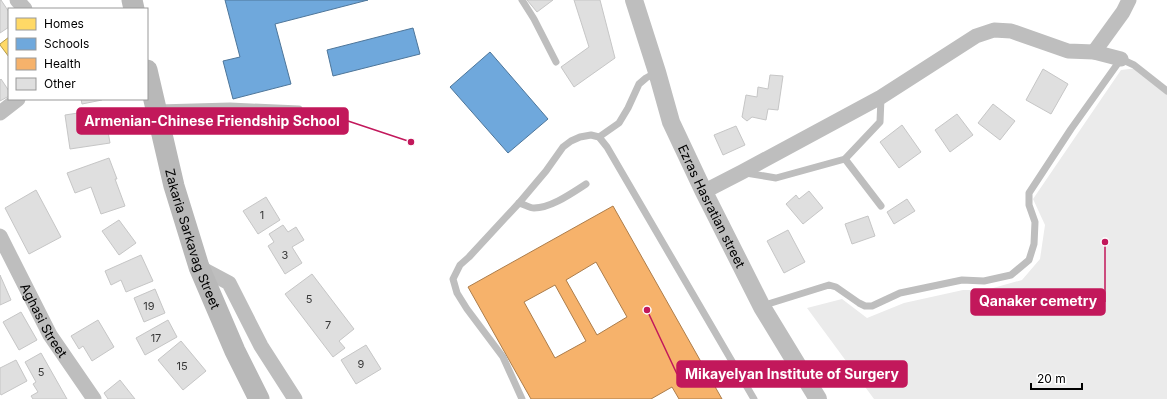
<svg xmlns="http://www.w3.org/2000/svg" width="1167" height="399" font-family="Inter,sans-serif">
<style>
.green{fill:#ebebeb}
.homes{fill:#ffd966;stroke:#b29847}
.schools{fill:#6fa8dc;stroke:#4e769a}
.health{fill:#f6b26b;stroke:#ac7d4b;fill-rule:evenodd}
.building{fill:#dfdfdf;stroke:#c6c6c6}
.lines{fill:none;stroke-linecap:round;stroke-linejoin:round}
.service{stroke:#bebebe;stroke-width:7}
.minor{stroke:#bebebe;stroke-width:15}
.tertiary{stroke:#bebebe;stroke-width:18}
.secondary{stroke:#b8b8b8;stroke-width:21}
.labels{text-anchor:middle;stroke-width:4;stroke-linejoin:round;paint-order:stroke}
.number-label{font-size:11px;fill:#383838}
.street-label{font-size:13px;fill:#000;stroke:#fff}
.leader{fill:none;stroke:#c2185b;stroke-width:1.5}
.callout-dot{fill:#c2185b;stroke:#fff;stroke-width:1.5}
.callout{fill:#c2185b;stroke:#c2185b;stroke-width:1.5}
.callout-label{font-size:14px;text-anchor:middle;font-weight:bold;fill:#fff}
</style>
<rect width="100%" height="100%" fill="#fff"/>
<polygon class="green" points="1138,68 1167,94 1167,399 874,399 807,308 842,299 867,318 904,303 963,290 986,290 1022,280 1040,259 1045,225 1033,199 1121,70"/>
<polygon class="homes" points="9,37 9,57 0,45 0,44"/>
<g class="schools">
<polygon points="225,0 368,0 275,24 291,84 233,99 223,61 240,57"/>
<polygon points="413,28 420,54 333,76 327,50"/>
<polygon points="490,52 548,119 508,153 450,87"/>
</g>
<path class="health" d="M613,206L722,399H679L672,387L651,399H531L468,287ZM596,262L627,317L597,335L566,280ZM555,285L586,341L555,358L524,302Z"/>
<g class="building">
<polygon points="0,0 1,0 9,12 9,27 0,33"/>
<polygon points="527,0 553,0 537,12"/>
<polygon points="574,0 600,0 615,58 574,87 561,67 589,47"/>
<polygon points="1043,69 1068,84 1051,114 1026,100"/>
<polygon points="770,75 783,76 778,110 768,109 766,120 752,117 747,121 742,117 746,95 757,97 758,87 768,89"/>
<polygon points="1,79 9,91 9,96 0,101 0,80"/>
<polygon points="81,99 102,99 102,100 82,104"/>
<polygon points="993,104 1015,121 1000,140 978,123"/>
<polygon points="104,109 110,143 70,149 65,115"/>
<polygon points="957,114 973,135 950,152 935,130"/>
<polygon points="902,125 921,152 899,168 880,142"/>
<polygon points="736,126 745,145 723,155 714,135"/>
<polygon points="109,158 117,179 115,179 125,206 101,214 91,187 75,193 67,173"/>
<polygon points="36,190 61,237 29,254 5,208"/>
<polygon points="809,191 823,208 803,224 786,204 796,195 799,199"/>
<polygon points="266,197 280,220 258,234 243,211"/>
<polygon points="907,199 915,211 894,224 887,212"/>
<polygon points="868,216 875,236 852,244 845,224"/>
<polygon points="119,220 136,243 119,255 102,231"/>
<polygon points="283,225 288,232 296,227 304,240 292,247 302,263 285,274 268,246 274,242 269,234"/>
<polygon points="788,230 805,262 784,273 767,241"/>
<polygon points="141,255 153,281 126,292 121,280 111,285 105,271"/>
<polygon points="312,274 354,329 339,341 345,348 333,357 285,294"/>
<polygon points="0,275 11,300 0,305"/>
<polygon points="155,289 165,313 144,322 134,298"/>
<polygon points="21,312 37,340 19,350 3,322"/>
<polygon points="98,320 114,347 92,361 83,346 79,349 71,336"/>
<polygon points="168,320 177,337 145,355 136,338"/>
<polygon points="181,341 206,371 183,390 158,360"/>
<polygon points="366,345 381,369 356,384 341,360"/>
<polygon points="41,353 67,399 33,399 31,396 38,392 33,384 36,382 25,362"/>
<polygon points="16,360 27,381 1,395 0,393 0,368"/>
<polygon points="120,380 135,399 108,399 104,393"/>
</g>
<g class="lines">
<g class="service">
<polyline points="522,0 534,19 556,62"/>
<polyline points="158,108 230,106 299,109"/>
<polyline points="599,137 619,123 628,108 639,84 646,78 657,72"/>
<polyline points="845,159 881,206"/>
<polyline points="746,173 776,178 845,159 880,122 881,98"/>
<path d="M519,203C524,204 529,208 534,208C551,208 572,193 586,184"/>
<polyline points="768,304 829,285 836,287 859,303 865,306 872,306 900,293 962,280 984,281 1011,275 1029,260 1034,244 1035,222 1029,205 1029,193 1071,129 1121,59 1134,65 1167,91"/>
<polyline points="522,399 503,357 467,309 457,293 453,279 460,265 469,257 519,203 546,171 563,147 571,141 580,137 591,135 599,137 607,147 754,399"/>
</g>
<g class="minor">
<polyline points="17,0 25,9"/>
<polyline points="1094,52 1123,12 1129,0"/>
<polyline points="0,113 18,99"/>
<polyline points="709,189 742,172 881,97 976,36 994,30 1011,31 1068,51 1094,52 1121,59"/>
<path id="s1" d="M0,236L50,335L94,399"/>
<polyline points="199,267 229,283 261,346 295,399"/>
</g>
<path class="tertiary" id="s2" d="M634,0L657,72L671,122L703,190L762,307L818,399"/>
<g class="secondary">
<polyline points="132,0 134,9"/>
<path id="s3" d="M147,70L174,186L199,267L235,351L259,399"/>
</g>
</g>
<g class="labels">
<g class="number-label">
<text x="262" y="219">1</text>
<text x="285" y="259">3</text>
<text x="309" y="303">5</text>
<text x="149" y="310">19</text>
<text x="328" y="329">7</text>
<text x="156" y="342">17</text>
<text x="361" y="368">9</text>
<text x="182" y="370">15</text>
<text x="41" y="376">5</text>
</g>
<g class="street-label">
<text dy="5" stroke="none"><textPath href="#s2" startOffset="221">Ezras Hasratian street</textPath></text>
<text dy="5" stroke="none"><textPath href="#s3" startOffset="175">Zakaria Sarkavag Street</textPath></text>
<text dy="5" stroke="none"><textPath href="#s1" startOffset="95">Aghasi Street</textPath></text>
</g>
</g>
<path class="leader" d="M411 142L348 121M1105 242L1105 302M647 310L677 374"/>
<g class="callout-dot">
<circle cx="411" cy="142" r="4"/>
<circle cx="1105" cy="242" r="4"/>
<circle cx="647" cy="310" r="4"/>
</g>
<g class="callout">
<rect x="77" y="108" width="271" height="26" rx="4"/>
<rect x="971" y="289" width="134" height="26" rx="4"/>
<rect x="677" y="361" width="230" height="26" rx="4"/>
</g>
<g class="callout-label">
<text x="212" y="126">Armenian-Chinese Friendship School</text>
<text x="1038" y="306">Qanaker cemetry</text>
<text x="792" y="379">Mikayelyan Institute of Surgery</text>
</g>
<rect x="8" y="8" width="140" height="92" fill="#ffffff" stroke="#999999"/>
<rect x="16" y="18" width="20" height="12" fill="#ffd966" stroke="#999999"/>
<text x="44" y="28" font-size="12" fill="#000000">Homes</text>
<rect x="16" y="38" width="20" height="12" fill="#6fa8dc" stroke="#999999"/>
<text x="44" y="48" font-size="12" fill="#000000">Schools</text>
<rect x="16" y="58" width="20" height="12" fill="#f6b26b" stroke="#999999"/>
<text x="44" y="68" font-size="12" fill="#000000">Health</text>
<rect x="16" y="78" width="20" height="12" fill="#dfdfdf" stroke="#999999"/>
<text x="44" y="88" font-size="12" fill="#000000">Other</text>
<path d="M1031 383v6h51v-6" fill="none" stroke="#000000" stroke-width="2"/>
<text x="1037" y="383" font-size="12" fill="#000000" stroke="#ffffff" stroke-width="3" paint-order="stroke">20 m</text>
</svg>
